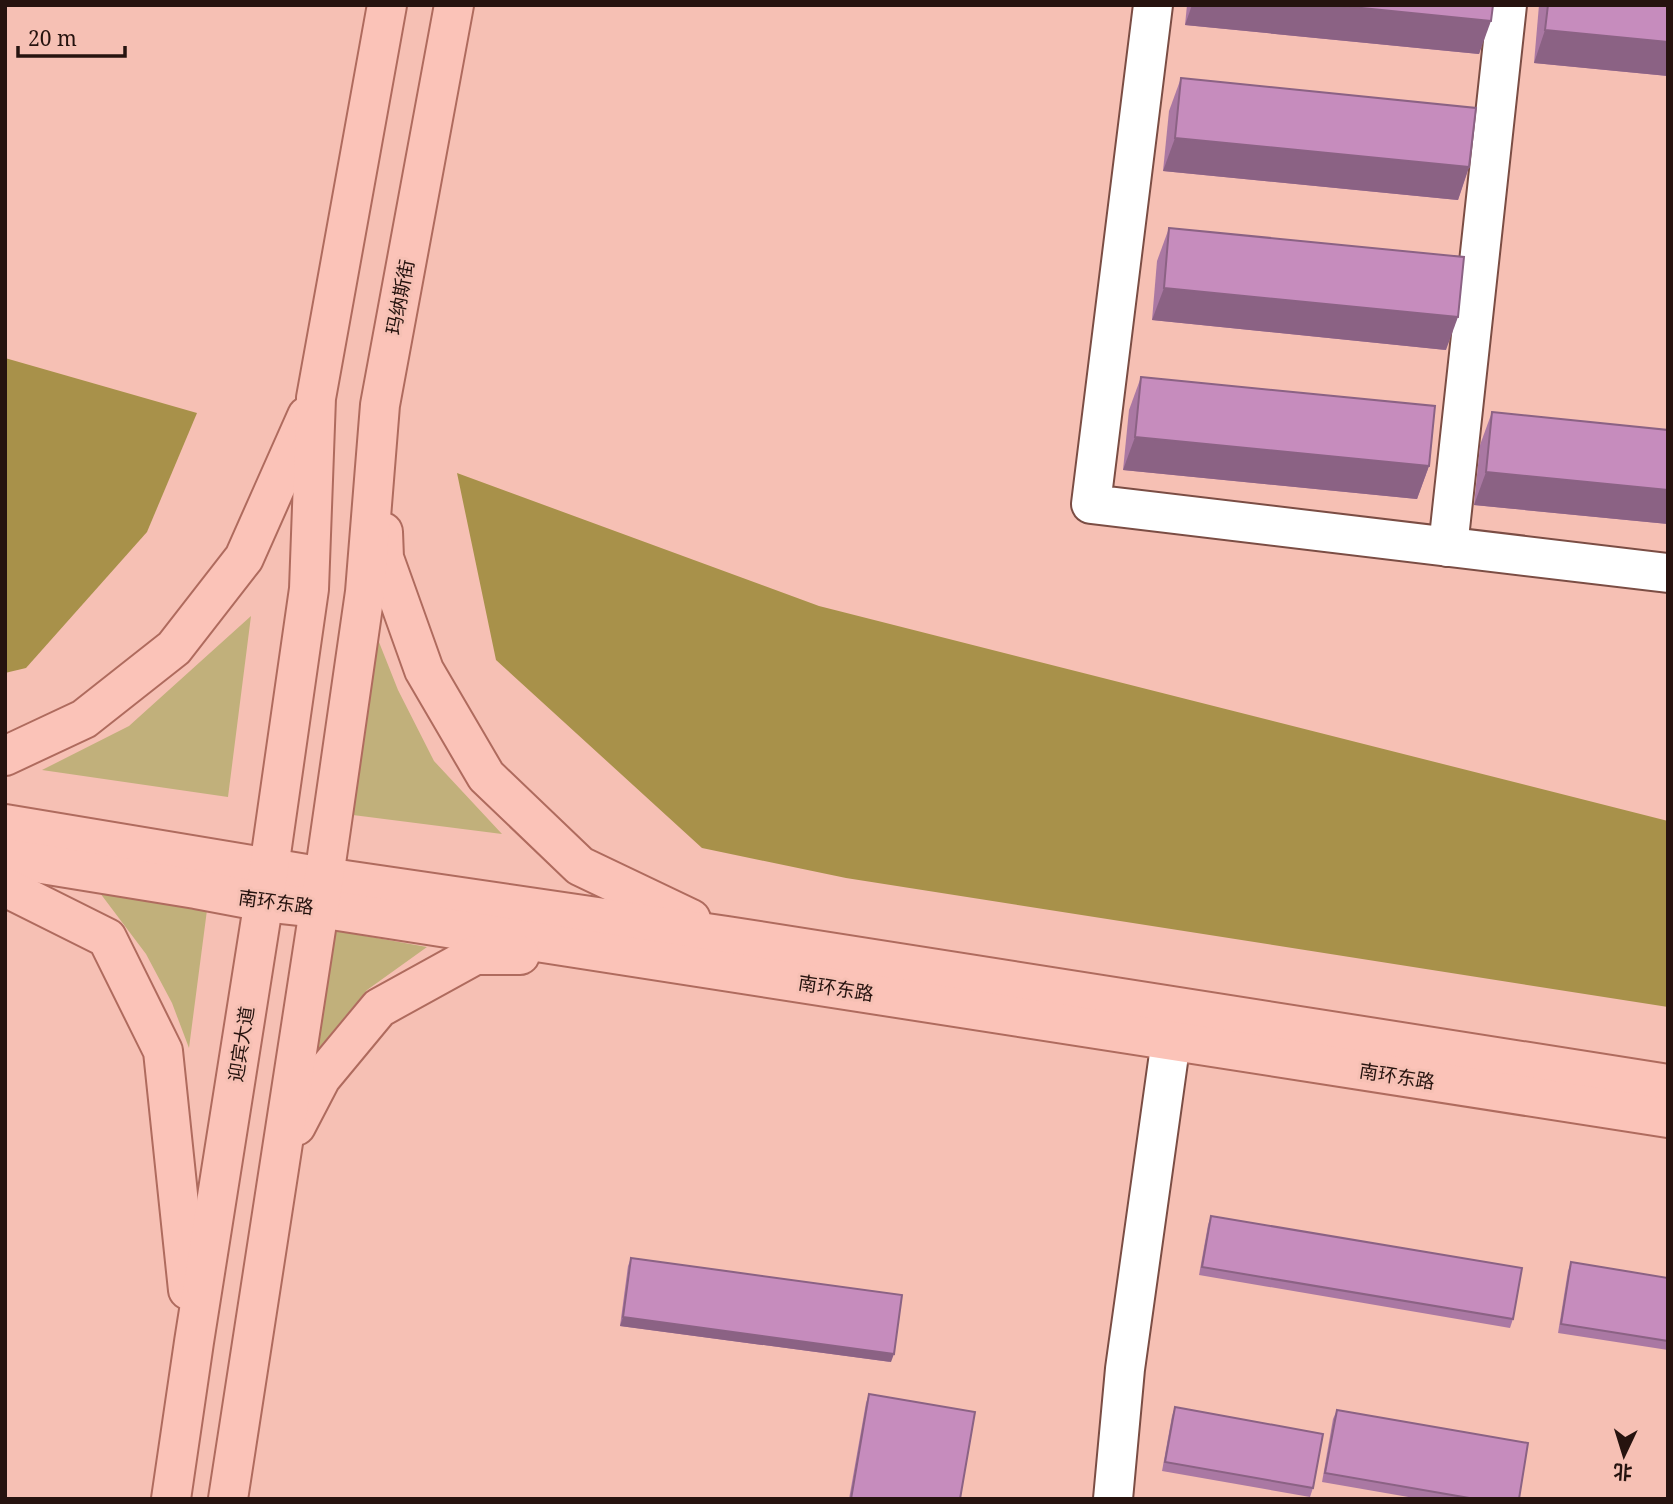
<svg xmlns="http://www.w3.org/2000/svg" width="1673" height="1504" font-family="'Noto Serif','Noto Sans SC',serif">
<style>
.green{fill:#c1b07b}
.forest{fill:#a8914a}
.lines{fill:none;stroke-linecap:round;stroke-linejoin:round}
.minor-casing{stroke:#7b4d44;stroke-width:42}
.major-casing{stroke:#af6b5e;stroke-width:42}
.minor{stroke:#fff;stroke-width:38}
.major{stroke:#fbc3b8;stroke-width:38}
.wall{fill:#aa78a3}
.shaded-wall{fill:#8b6284}
.building{fill:#c68cbd;stroke:#8b6284;stroke-width:2}
.labels{text-anchor:middle;stroke-width:6;stroke-linejoin:round;paint-order:stroke}
.street-label{font-size:19px;fill:#26130f;stroke:#f6c0b4}
</style>
<rect width="100%" height="100%" fill="#f6c0b4"/>
<g class="green">
<polygon points="251,616 228,797 42,770 129,726"/>
<polygon points="371,622 398,690 434,761 502,834 345,814"/>
<polygon points="100,893 207,910 189,1048 172,1003 146,954"/>
<polygon points="321,928 427,947 367,990 300,1071"/>
</g>
<g class="forest">
<polygon points="5,358 197,413 147,532 26,668 5,673"/>
<polygon points="457,473 819,606 1668,821 1668,1007 846,878 702,848 496,660"/>
</g>
<g class="lines">
<g class="minor-casing">
<g id="minor">
<polyline points="1153,5 1091,504 1668,573"/>
<polyline points="1448,547 1507,5"/>
<polyline points="1113,1499 1125,1369 1171,1040"/>
</g>
</g>
<g class="major-casing">
<g id="major">
<polyline points="383,532 384,558 424,670 486,776 580,866 691,919"/>
<polyline points="5,756 84,719 174,648 244,558 307,416"/>
<polyline points="5,824 324,877 727,936 1668,1084"/>
<polyline points="5,858 196,889 264,902 319,908 1668,1118"/>
<polyline points="5,887 107,938 163,1051 188,1290"/>
<polyline points="296,1126 321,1078 379,1008 475,955 520,955"/>
<polyline points="171,1499 194,1342 269,868 309,589 316,398 387,5"/>
<polyline points="228,1499 324,877 365,592 380,405 454,5"/>
</g>
</g>
<use href="#minor" class="minor"/>
<use href="#major" class="major"/>
</g>
<g class="wall">
<polygon points="1187,5 1493,5 1479,54 1185,25"/>
<polygon points="1539,5 1668,5 1668,76 1534,63"/>
<polygon points="1181,78 1469,167 1458,200 1163,171 1169,111"/>
<polygon points="1169,228 1446,350 1152,320 1157,261"/>
<polygon points="1141,377 1429,466 1417,499 1123,470 1129,410"/>
<polygon points="1492,412 1668,430 1668,524 1474,505 1480,445"/>
<polygon points="1211,1216 1513,1319 1510,1328 1199,1275 1208,1225"/>
<polygon points="631,1258 891,1362 620,1326 628,1266"/>
<polygon points="1571,1262 1668,1278 1668,1350 1558,1333 1568,1271"/>
<polygon points="869,1394 960,1499 849,1499 866,1403"/>
<polygon points="1175,1407 1313,1488 1310,1497 1162,1471 1172,1416"/>
<polygon points="1337,1410 1519,1499 1420,1499 1322,1482 1333,1419"/>
</g>
<g class="shaded-wall">
<polygon points="1192,5 1332,5 1491,21 1479,54 1185,25"/>
<polygon points="1545,30 1668,42 1668,76 1534,63"/>
<polygon points="1175,138 1469,167 1458,200 1163,171"/>
<polygon points="1164,288 1458,317 1446,350 1152,320"/>
<polygon points="1135,437 1429,466 1417,499 1123,470"/>
<polygon points="1486,472 1668,490 1668,524 1474,505"/>
<polygon points="623,1317 894,1354 891,1362 620,1326"/>
</g>
<g class="building">
<polygon points="1332,5 1493,5 1491,21"/>
<polygon points="1548,5 1668,5 1668,42 1545,30"/>
<polygon points="1181,78 1476,108 1469,167 1175,138"/>
<polygon points="1169,228 1464,257 1458,317 1164,288"/>
<polygon points="1141,377 1435,406 1429,466 1135,437"/>
<polygon points="1492,412 1668,430 1668,490 1486,472"/>
<polygon points="1211,1216 1522,1268 1513,1319 1202,1267"/>
<polygon points="631,1258 902,1295 894,1354 623,1317"/>
<polygon points="1571,1262 1668,1278 1668,1341 1561,1324"/>
<polygon points="869,1394 975,1412 960,1499 851,1499"/>
<polygon points="1175,1407 1323,1434 1313,1488 1165,1462"/>
<polygon points="1337,1410 1528,1443 1519,1499 1475,1499 1325,1473"/>
</g>
<g class="labels">
<g class="street-label">
<text transform="translate(400 297) rotate(-79)" y="7">玛纳斯街</text>
<text transform="translate(276 902) rotate(8)" y="7">南环东路</text>
<text transform="translate(836 988) rotate(9)" y="7">南环东路</text>
<text transform="translate(241 1044) rotate(-81)" y="7">迎宾大道</text>
<text transform="translate(1397 1076) rotate(9)" y="7">南环东路</text>
</g>
</g>
<rect width="1673" height="1504" fill="none" stroke="#26130f" stroke-width="14"/>
<g transform="translate(1624 1455) rotate(184)" stroke="#f6c0b4" stroke-width="5" paint-order="stroke">
<path d="M0-5L12 26L0 18L-12 26Z" fill="#26130f"/>
<text y="-10" font-size="19" font-weight="bold" text-anchor="middle" fill="#26130f">北</text>
</g>
<path d="M18 46v10h107v-10" fill="none" stroke="#26130f" stroke-width="3.5"/>
<text x="28" y="46" font-size="21" fill="#26130f" stroke="#f6c0b4" stroke-width="5" paint-order="stroke">20 m</text>
</svg>
